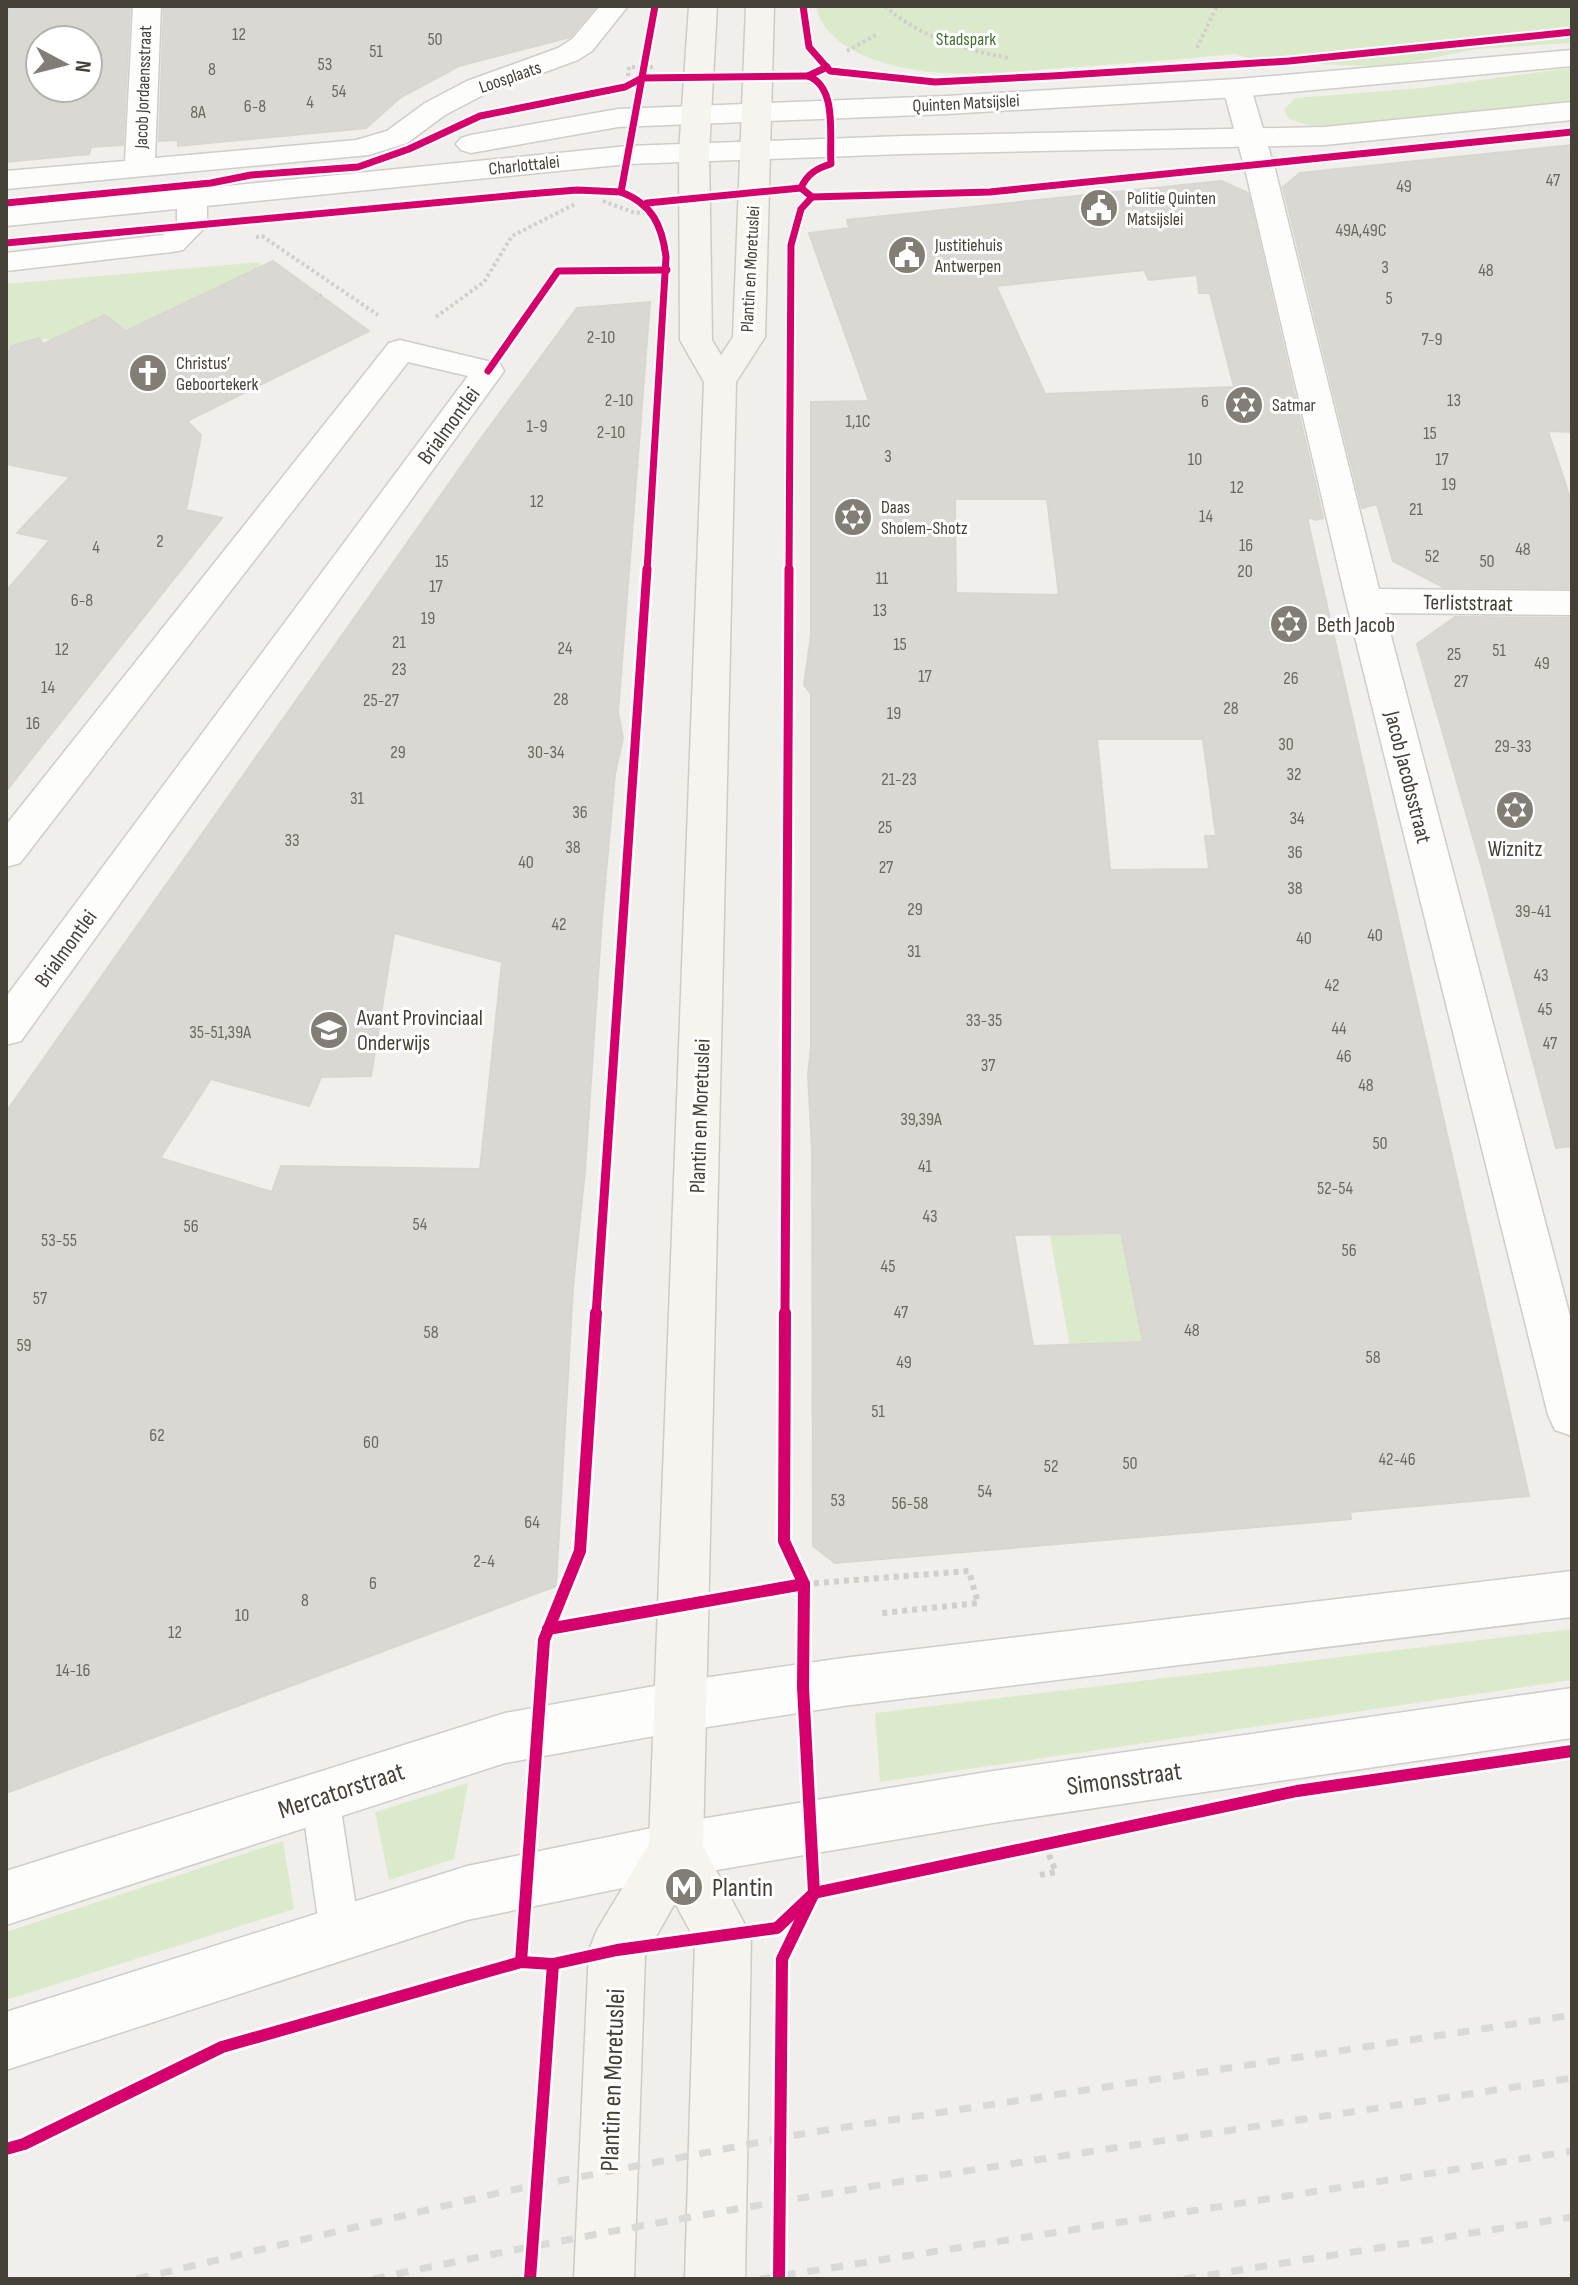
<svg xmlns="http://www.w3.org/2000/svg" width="1578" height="2285" font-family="'Sofia Sans Condensed',sans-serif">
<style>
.green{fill:#dceacc}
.building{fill:#dad8d3;stroke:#d8d6d1;stroke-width:2;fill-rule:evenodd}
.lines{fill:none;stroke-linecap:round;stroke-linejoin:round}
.service-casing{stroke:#cecdc8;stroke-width:3}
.minor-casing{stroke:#cecdc8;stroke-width:3}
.tertiary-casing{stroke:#cecdc8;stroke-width:3}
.secondary-casing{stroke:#ceccc2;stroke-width:3}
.path-far1{stroke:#d1cecb;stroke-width:4;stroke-dasharray:3 3;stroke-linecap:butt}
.path{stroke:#d1cecb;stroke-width:6;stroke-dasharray:5 5;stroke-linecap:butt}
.service{fill:#fdfdfc;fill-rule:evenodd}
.minor{fill:#fdfdfc;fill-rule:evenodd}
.tertiary{fill:#fdfdfc;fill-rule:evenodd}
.secondary{fill:#f5f4ef;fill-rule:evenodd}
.rail{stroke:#d9d9d8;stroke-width:7;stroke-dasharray:12 12;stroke-linecap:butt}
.cycleway-far2-casing{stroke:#fff;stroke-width:11}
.cycleway-far1-casing{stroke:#fff;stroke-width:14}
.cycleway-casing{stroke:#fff;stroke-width:17}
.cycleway-far2{stroke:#d6006c;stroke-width:7}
.cycleway-far1{stroke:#d6006c;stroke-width:9}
.cycleway{stroke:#d6006c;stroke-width:12}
.labels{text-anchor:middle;stroke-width:6;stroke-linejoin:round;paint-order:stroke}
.number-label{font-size:18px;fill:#6c685f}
.far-park-label{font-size:18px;fill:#43742e;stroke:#fff}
.far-street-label{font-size:18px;fill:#464137;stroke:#fff}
.far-poi-label{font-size:18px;fill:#464137;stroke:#fff;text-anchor:start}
.street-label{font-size:22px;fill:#464137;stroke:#fff}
.poi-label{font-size:22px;fill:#464137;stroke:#fff;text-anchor:start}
.near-street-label{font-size:26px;fill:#464137;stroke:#fff}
.near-poi-label{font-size:26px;fill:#464137;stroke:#fff;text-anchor:start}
</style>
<rect width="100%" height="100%" fill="#f0efeb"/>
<g class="green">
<path d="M816,6H1572V43L1477,49L1386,67L1256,61L1236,54C1173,60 1110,65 1047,69C1008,72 969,76 930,72C891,68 824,51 816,6Z"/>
<polygon points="1572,68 1572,118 1372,121 1314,127 1289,119 1284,109 1296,98 1421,88"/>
<polygon points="262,262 259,264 262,266 126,331 105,315 55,340 35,339 6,374 6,284"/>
<polygon points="1100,1136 1145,1352 1078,1391 1040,1181"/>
<polygon points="1572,1629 1572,1680 880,1782 875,1713"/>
<polygon points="468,1783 454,1859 389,1880 375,1812"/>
<polygon points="283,1841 294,1909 6,2000 6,1932"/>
</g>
<g class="building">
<path d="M9,6H130L123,145L91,147L89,154L6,162V33ZM40,40H88V88H40Z"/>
<polygon points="164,6 596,6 570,37 459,66 401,97 366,128 178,146 178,140 159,141"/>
<polygon points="1572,145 1572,432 1548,431 1572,504 1572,588 1443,587 1393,561 1377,504 1362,508 1283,187 1300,173"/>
<path d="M1221,181L1248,193L1323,518L1315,520L1309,517L1308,522L1529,1496L1350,1512L1351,1519L835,1563L813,1546L812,1151L808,1075L811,1047V694L804,685L811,636V402L869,401L809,233L849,228L847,220ZM1144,270L1149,280L1197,275L1199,293H1210L1234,387L1045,394L996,286ZM955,499H1047L1059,595L956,593ZM1097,739H1203L1216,836H1205L1209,869L1110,870ZM1121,1233L1143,1342L1033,1346L1014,1235Z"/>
<polygon points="273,261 369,331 187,421 201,435 186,510 222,518 6,791 6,591 50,540 17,533 70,477 6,464 6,362 11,346 39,338 43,344 105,315 126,331"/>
<path d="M650,302L618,713L623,738L615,774L602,918L585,1170L573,1287L556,1586L6,1793V1112L479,441L577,308ZM394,933L502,962L480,1169L281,1166L272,1192L160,1158L211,1079L309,1106L321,1077L371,1076Z"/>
<polygon points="1455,617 1572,618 1572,1146 1556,1148 1481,865 1417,644"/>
</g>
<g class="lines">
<g class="service-casing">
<polygon id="service" points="320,1778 334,1784 339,1797 360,1933 354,1947 340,1953 326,1947 320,1933 301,1797 306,1784"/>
</g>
<g class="minor-casing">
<g id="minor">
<polygon points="133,6 161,6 155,158 356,140 387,131 425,103 467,81 558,48 572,39 600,6 628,6 592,51 578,60 487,93 445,115 407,143 369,155 6,189 6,171 125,161"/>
<polygon points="1237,79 1247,82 1251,88 1276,173 1379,589 1572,591 1572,615 1385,613 1572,1324 1572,1436 1555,1430 1548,1415 1346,601 1246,173 1223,88 1227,82"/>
<polygon points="192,190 203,193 207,199 207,225 183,250 172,252 6,271 6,253 163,235 177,222 177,199 181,193"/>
<polygon points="400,340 500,364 504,371 21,1041 6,1045 6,997 468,376 408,362 20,863 6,867 6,825 389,343"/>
<polygon points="1572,1571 1572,1617 843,1706 682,1731 664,1724 656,1706 664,1688 682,1681 843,1658"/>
<polygon points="1572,1688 1572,1738 993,1823 676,1877 657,1869 649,1850 657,1831 676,1823 993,1771"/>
</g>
</g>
<g class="tertiary-casing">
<g id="tertiary">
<polygon points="1572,50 1572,66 1237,97 947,114 618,127 471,153 461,150 456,144 461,138 471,135 618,109 947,96 1237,79"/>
<polygon points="1572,102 1572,120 1324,145 903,154 628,164 6,226 6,208 628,146 903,136 1324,127"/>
<polygon points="682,1681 700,1688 708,1706 700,1724 682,1731 505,1763 6,1925 6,1871 505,1713"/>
<polygon points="676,1823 695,1831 703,1850 695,1869 676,1877 467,1920 6,2070 6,2012 467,1866"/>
</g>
</g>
<g class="secondary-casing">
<polygon id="secondary" points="689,6 717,6 709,152 712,340 721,355 733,337 746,6 774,6 765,337 736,382 703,1846 751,1936 745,2279 685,2279 695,1940 675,1903 645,1956 634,2279 574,2279 589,1950 597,1930 649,1844 704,382 680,340 679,152"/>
</g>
<g class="path-far1">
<path d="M885,6C921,38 962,49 1009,58"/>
<polyline points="1197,48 1217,6"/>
<polyline points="847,51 876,35"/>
<polyline points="628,76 629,67 655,67"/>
<polyline points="603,201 635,213 647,212"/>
<polyline points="256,237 262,236 378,315"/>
<polyline points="315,299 322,295"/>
<polyline points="436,317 484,282 512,236 577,203"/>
</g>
<g class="path">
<polyline points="804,1584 969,1571 978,1603 882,1613"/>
<polyline points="1040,1875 1056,1872 1046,1848"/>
</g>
<use href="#service" class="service"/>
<use href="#minor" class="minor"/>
<use href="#tertiary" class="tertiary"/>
<use href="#secondary" class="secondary"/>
<g class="rail">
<polyline points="137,2279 507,2191 807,2133 1572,2015"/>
<path d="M373,2279C769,2194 1172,2141 1572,2078"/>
<polyline points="760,2279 1572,2151"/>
<polyline points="1184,2279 1572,2217"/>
</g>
<g class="cycleway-far2-casing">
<g id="cycleway-far2">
<polyline points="803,6 809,47 830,71 935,82 1052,76 1289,61 1572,32"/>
<path d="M827,67L808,76C838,87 829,137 831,164C817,168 807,174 801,188L812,197L990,192L1572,132"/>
<polyline points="6,203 211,183 251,175 358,167 409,149 480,116 625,87 642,78 808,76"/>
<polyline points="647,203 801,188"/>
<polyline points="6,243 528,194 577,190 621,192"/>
<polyline points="488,371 558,271 667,270"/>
<path d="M647,571L666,257C662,225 652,204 621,192L655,6"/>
<polyline points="789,571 791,245 801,209 812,197"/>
</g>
</g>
<g class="cycleway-far1-casing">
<g id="cycleway-far1">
<polyline points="596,1315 647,569"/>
<polyline points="785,1315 789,569"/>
</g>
</g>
<g class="cycleway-casing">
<g id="cycleway">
<polyline points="548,1629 804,1584"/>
<polyline points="521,1962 544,1640 580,1551 596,1313"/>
<polyline points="6,2149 24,2144 222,2047 521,1962 553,1964 617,1950 777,1928 814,1893 1297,1791 1572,1751"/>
<polyline points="530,2279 553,1964"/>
<polyline points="779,2279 782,1959 814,1893 803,1687 804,1584 784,1541 785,1313"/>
</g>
</g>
<use href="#cycleway-far2" class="cycleway-far2"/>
<use href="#cycleway-far1" class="cycleway-far1"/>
<use href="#cycleway" class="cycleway"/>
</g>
<defs>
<g id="civic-disc" transform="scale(2)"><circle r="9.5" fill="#827e76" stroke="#fff"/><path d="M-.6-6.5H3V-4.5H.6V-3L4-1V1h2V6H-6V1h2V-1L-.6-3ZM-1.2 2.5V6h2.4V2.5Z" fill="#fff"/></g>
<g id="church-disc" transform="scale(2)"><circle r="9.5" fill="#827e76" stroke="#fff"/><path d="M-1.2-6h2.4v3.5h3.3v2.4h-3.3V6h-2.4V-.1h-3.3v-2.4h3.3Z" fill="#fff"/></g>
<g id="synagogue-disc" transform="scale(2)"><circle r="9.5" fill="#827e76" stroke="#fff"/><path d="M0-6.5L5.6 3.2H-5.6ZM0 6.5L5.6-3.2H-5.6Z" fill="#fff"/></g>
<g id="school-disc" transform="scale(2)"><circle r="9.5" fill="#827e76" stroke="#fff"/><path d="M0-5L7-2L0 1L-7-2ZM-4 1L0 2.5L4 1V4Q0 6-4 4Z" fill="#fff"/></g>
<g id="metro-disc" transform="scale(2)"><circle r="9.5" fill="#827e76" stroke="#fff"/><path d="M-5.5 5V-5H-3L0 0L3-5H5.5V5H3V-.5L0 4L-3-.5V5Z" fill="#fff"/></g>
</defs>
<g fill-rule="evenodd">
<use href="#civic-disc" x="1099" y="208"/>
<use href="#civic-disc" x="907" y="255"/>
<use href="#church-disc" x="148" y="373"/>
<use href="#synagogue-disc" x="1244" y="405"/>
<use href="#synagogue-disc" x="853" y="517"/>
<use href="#synagogue-disc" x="1289" y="624"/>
<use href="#synagogue-disc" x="1515" y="810"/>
<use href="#school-disc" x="329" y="1030"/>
<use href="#metro-disc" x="684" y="1887"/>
</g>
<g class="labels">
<g class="number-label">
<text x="239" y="40">12</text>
<text x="435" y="45">50</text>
<text x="376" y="57">51</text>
<text x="325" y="70">53</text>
<text x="212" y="75">8</text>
<text x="339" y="97">54</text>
<text x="310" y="108">4</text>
<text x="255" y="112">6-8</text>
<text x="198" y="118">8A</text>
<text x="1553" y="186">47</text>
<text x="1404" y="192">49</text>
<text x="1361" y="236">49A,49C</text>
<text x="1385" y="273">3</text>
<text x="1486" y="276">48</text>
<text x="1389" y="304">5</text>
<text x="601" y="343">2-10</text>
<text x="1432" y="345">7-9</text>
<text x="619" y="406">2-10</text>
<text x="1454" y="406">13</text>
<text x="1205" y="407">6</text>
<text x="858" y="427">1,1C</text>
<text x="537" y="432">1-9</text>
<text x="611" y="438">2-10</text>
<text x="1430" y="439">15</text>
<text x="888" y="462">3</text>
<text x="1195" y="465">10</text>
<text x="1442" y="465">17</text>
<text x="1449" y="490">19</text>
<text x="1237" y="493">12</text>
<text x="537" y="507">12</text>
<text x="1416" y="515">21</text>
<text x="1206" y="522">14</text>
<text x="160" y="547">2</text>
<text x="1246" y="551">16</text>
<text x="96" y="553">4</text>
<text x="1523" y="555">48</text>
<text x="1432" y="562">52</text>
<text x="442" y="567">15</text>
<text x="1487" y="567">50</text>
<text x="1245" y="577">20</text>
<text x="882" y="584">11</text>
<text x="436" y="592">17</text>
<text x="82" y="606">6-8</text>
<text x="880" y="616">13</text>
<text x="428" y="624">19</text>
<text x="399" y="648">21</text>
<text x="900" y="650">15</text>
<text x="565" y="654">24</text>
<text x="62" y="655">12</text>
<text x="1499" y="656">51</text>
<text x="1454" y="660">25</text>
<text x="1542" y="669">49</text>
<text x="399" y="675">23</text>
<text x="925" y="682">17</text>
<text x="1291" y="684">26</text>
<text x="1461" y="687">27</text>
<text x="48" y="693">14</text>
<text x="561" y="705">28</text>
<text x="381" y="706">25-27</text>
<text x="1231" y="714">28</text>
<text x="894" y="719">19</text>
<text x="33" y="729">16</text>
<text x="1286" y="750">30</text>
<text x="1513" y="752">29-33</text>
<text x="398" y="758">29</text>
<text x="546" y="758">30-34</text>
<text x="1294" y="780">32</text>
<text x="899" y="785">21-23</text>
<text x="357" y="804">31</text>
<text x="580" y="818">36</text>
<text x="1297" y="824">34</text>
<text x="885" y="833">25</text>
<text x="292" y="846">33</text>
<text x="573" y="853">38</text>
<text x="1295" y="858">36</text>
<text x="526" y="868">40</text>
<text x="886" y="873">27</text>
<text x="1295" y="894">38</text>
<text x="915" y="915">29</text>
<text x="1533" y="917">39-41</text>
<text x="559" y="930">42</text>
<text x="1375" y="941">40</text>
<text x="1304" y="944">40</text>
<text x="914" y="957">31</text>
<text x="1541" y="981">43</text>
<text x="1332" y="991">42</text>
<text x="1545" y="1015">45</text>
<text x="984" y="1026">33-35</text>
<text x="1339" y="1034">44</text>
<text x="220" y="1038">35-51,39A</text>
<text x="1550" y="1049">47</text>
<text x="1344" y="1062">46</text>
<text x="988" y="1071">37</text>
<text x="1366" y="1091">48</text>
<text x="921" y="1125">39,39A</text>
<text x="1380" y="1149">50</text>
<text x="925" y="1172">41</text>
<text x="1335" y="1194">52-54</text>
<text x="930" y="1222">43</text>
<text x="420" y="1230">54</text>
<text x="191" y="1232">56</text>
<text x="59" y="1246">53-55</text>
<text x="1349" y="1256">56</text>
<text x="888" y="1272">45</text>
<text x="40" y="1304">57</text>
<text x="901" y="1318">47</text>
<text x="1192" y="1336">48</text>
<text x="431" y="1338">58</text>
<text x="24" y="1351">59</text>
<text x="1373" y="1363">58</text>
<text x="904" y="1368">49</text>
<text x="878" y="1417">51</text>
<text x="157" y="1441">62</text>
<text x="371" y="1448">60</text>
<text x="1397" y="1465">42-46</text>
<text x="1130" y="1469">50</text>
<text x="1051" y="1472">52</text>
<text x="985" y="1497">54</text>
<text x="838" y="1506">53</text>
<text x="910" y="1509">56-58</text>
<text x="532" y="1528">64</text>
<text x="484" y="1567">2-4</text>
<text x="373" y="1589">6</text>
<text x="305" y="1606">8</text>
<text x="242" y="1621">10</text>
<text x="175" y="1638">12</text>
<text x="73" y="1676">14-16</text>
</g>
<g class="far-park-label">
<text x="966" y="45">Stadspark</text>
</g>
<g class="far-street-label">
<text transform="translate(510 77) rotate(-19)" y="6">Loosplaats</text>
<text transform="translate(143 87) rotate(-88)" y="6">Jacob Jordaensstraat</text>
<text transform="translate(966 103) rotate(-3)" y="6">Quinten Matsijslei</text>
<text transform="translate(524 165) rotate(-6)" y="6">Charlottalei</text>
<text transform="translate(750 269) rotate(-87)" y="6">Plantin en Moretuslei</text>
</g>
<g class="far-poi-label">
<text x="1127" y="204">Politie Quinten<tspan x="1127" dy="21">Matsijslei</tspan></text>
<text x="935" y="251">Justitiehuis<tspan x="935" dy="21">Antwerpen</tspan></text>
<text x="176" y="369">Christus’<tspan x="176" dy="21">Geboortekerk</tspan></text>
<text x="1272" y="411">Satmar</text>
<text x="881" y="513">Daas<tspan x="881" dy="21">Sholem-Shotz</tspan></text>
</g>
<g class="street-label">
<text transform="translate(448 425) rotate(-54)" y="8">Brialmontlei</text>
<text transform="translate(1468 602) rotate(1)" y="8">Terliststraat</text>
<text transform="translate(1409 777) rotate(76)" y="8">Jacob Jacobsstraat</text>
<text transform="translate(65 948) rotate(-54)" y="8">Brialmontlei</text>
<text transform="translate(699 1116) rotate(-88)" y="8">Plantin en Moretuslei</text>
</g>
<g class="poi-label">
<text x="1317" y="632">Beth Jacob</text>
<text x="1515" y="856" text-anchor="middle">Wiznitz</text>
<text x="357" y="1025">Avant Provinciaal<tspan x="357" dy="25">Onderwijs</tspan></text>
</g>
<g class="near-street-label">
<text transform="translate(1124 1778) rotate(-8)" y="9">Simonsstraat</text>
<text transform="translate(341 1790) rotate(-18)" y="9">Mercatorstraat</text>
<text transform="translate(612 2080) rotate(-88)" y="9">Plantin en Moretuslei</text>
</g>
<g class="near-poi-label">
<text x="712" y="1896">Plantin</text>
</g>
</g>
<rect width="1578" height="2285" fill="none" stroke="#464137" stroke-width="16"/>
<g transform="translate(64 64) rotate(97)"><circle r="38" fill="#ffffff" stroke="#b5b3af" stroke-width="2"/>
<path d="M0-6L14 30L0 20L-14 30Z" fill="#827e76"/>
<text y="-12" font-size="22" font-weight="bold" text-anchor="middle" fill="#464137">N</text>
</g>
</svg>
